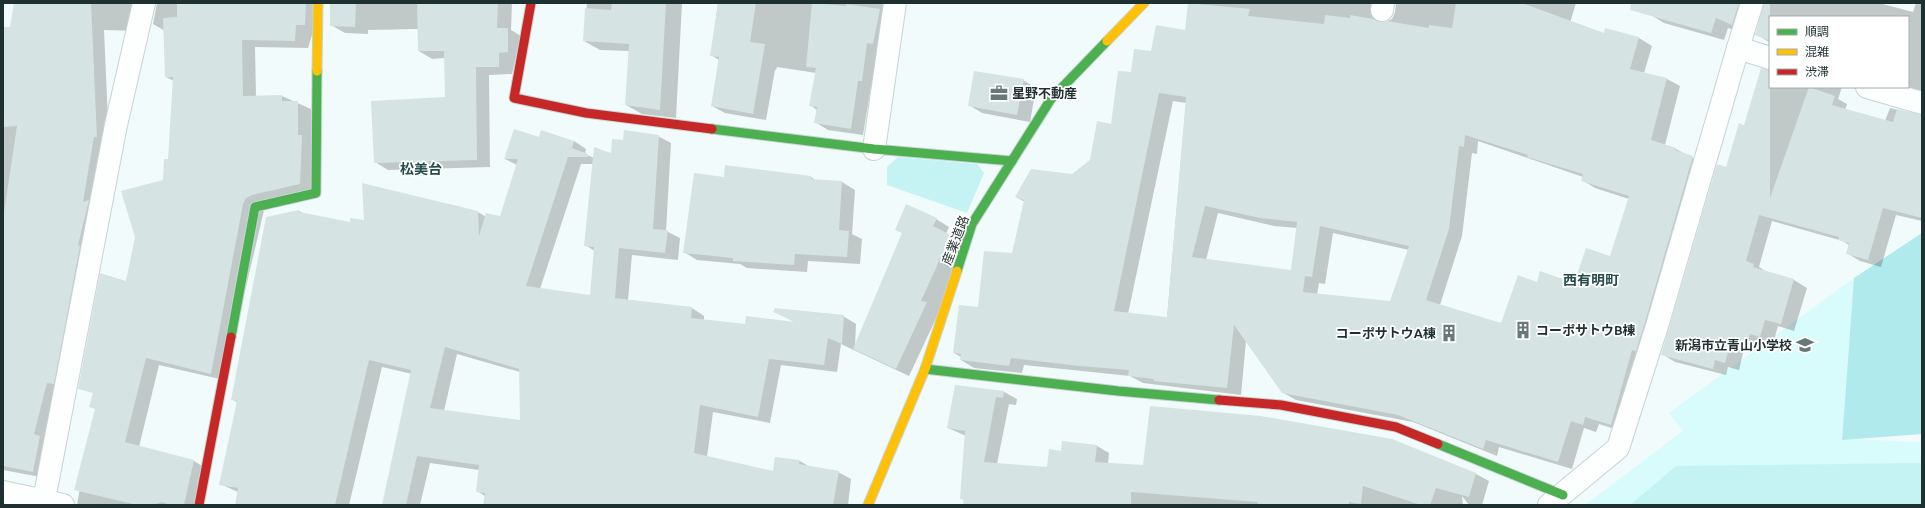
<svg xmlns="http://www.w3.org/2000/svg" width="1925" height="508" font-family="Ubuntu,'Noto Sans JP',sans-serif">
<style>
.built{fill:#d8fbfc}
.green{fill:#c5f3f4}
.forest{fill:#b1eaec}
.shadow{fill:#0003;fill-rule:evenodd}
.building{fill:#d6e3e3;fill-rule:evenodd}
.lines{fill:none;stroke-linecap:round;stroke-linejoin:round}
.street-casing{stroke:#c7d4d4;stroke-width:24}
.fast-casing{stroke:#c7d4d4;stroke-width:11}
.slow-casing{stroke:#c7d4d4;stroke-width:11}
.jam-casing{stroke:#c7d4d4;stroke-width:11}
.street{stroke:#fdfefe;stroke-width:22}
.fast{stroke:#4caf50;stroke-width:9}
.slow{stroke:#ffc107;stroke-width:9}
.jam{stroke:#c62828;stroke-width:9}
.labels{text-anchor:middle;stroke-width:3.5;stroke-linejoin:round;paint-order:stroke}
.poi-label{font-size:13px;font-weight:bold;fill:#1f3030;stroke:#fff;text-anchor:start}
.street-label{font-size:13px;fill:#1f3030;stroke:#fff}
.neighbourhood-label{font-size:14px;font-weight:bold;fill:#234d4e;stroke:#fff}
</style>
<rect width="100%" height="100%" fill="#f1fbfb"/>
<polygon class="built" points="1854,278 1842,439 1922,442 1922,505 1585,505 1683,431 1669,413"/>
<g class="green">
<polygon points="898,157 977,164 984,173 967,213 887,185 887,167"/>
<polygon points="1922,463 1922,505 1630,505 1676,466"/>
</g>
<polygon class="forest" points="1922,233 1922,434 1842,440 1854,278"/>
<g class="shadow">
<polygon points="15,3 146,3 139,31 104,30 109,143 46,478 3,470 3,28 11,28"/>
<polygon points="157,3 322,3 308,48 255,47 256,96 282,96 311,109 314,191 266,202 224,380 159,365 139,447 194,461 207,469 199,505 77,505 89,437 127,282 136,237 163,180 169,160 174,81 166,77 165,31 153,24"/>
<polygon points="330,3 512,3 511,30 521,36 512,74 489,75 490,167 388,170 375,162 446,98 445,58 432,59 419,51 418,29 368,30 368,34 345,33 331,25"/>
<polygon points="587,3 682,3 676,118 642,114 626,105 629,51 600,50 584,41"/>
<polygon points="718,3 886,3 875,88 871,87 863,135 828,130 815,122 817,110 810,105 816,73 777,67 776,70 775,70 766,120 725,113 712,106 719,60 711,55"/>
<path d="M1189,3H1387L1384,9L1383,23L1392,19L1395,12L1396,3H1576L1570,23L1604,35L1606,29L1639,38L1652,46L1644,73L1667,79L1680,86L1665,145L1676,149L1706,165L1624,432L1599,424L1596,432L1584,428L1572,469L1499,447L1497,456L1413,422L1296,400L1282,392L1246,341L1241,395L1143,383L1130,376L1024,365L1022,373L974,368L961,360V357L954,353L979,308L1012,254L1025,202L1016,197L1072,175L1091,160L1112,125L1131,73L1152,53L1186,31ZM1173,101L1186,103L1167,318L1128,314ZM1478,141L1583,177L1582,180L1595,188L1629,199L1611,257L1574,284L1538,283L1502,324L1440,305L1462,236L1472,153L1477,154ZM1218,213L1274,226L1297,228L1292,271L1206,260ZM1333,233L1409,250L1390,302L1317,295L1319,283L1325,284Z"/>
<polygon points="1655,3 1756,3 1738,31 1728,28 1724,40 1664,23 1651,15"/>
<polygon points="1765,3 1879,3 1913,12 1916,3 1922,3 1922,93 1907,87 1908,87 1908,17 1770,17 1770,44 1769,42 1756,34"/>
<polygon points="1770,71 1770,87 1842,87 1838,99 1847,104 1845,110 1885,121 1890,108 1922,116 1922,221 1896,215 1881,267 1860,261 1847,253 1849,245 1843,241 1772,221 1759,267 1767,272 1794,280 1807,288 1794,331 1778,326 1773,344 1763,341 1760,350 1745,345 1739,370 1728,367 1726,375 1675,362 1662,354 1726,169"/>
<polygon points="1023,80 1036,88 1030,122 982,113 969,105"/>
<path d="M658,136L671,143L666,231L680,238L678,260L632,255L628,300L692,308L704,316V320L746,325L796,323L775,311L843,316L856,324L855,347L936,219L949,227L946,234L964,243L940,310L909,376L841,344L837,372L781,365L770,423L713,412L707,457L774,472L800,461L810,467L838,472L851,479L848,505H484L485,496L477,491L479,470L430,463L420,505H383L412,374L382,367L349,505H236L238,492L220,484L238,403L233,400L267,218L299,211L304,214L350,223L478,212L486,217L501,218L517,165L505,159L539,139L574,141L586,149L585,154L594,158L612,154L624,141ZM581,164H594L585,245L595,251L591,296L540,289ZM457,354L520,372L521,421L444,411Z"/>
<polygon points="726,166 811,177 817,181 842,182 855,190 852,234 862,239 860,264 808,261 807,272 747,268 740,264 697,260 684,252 725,178"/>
<polygon points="956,386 1004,392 1017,399 1016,405 1009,404 997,464 1048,468 1062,452 1097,446 1109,453 1108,464 1143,466 1392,440 1476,474 1489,481 1482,505 1469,505 1462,496 1463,505 964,505 965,501 961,498 966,436 948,428"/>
</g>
<g class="building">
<polygon points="14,3 91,3 96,116 97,137 94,137 83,202 89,200 78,245 80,246 54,384 47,383 34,434 40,436 33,472 3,466 3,219 17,126 3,127 3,27 10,27"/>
<polygon points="177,3 306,3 305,25 296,25 295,41 242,40 243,96 282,95 282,101 298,101 298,135 302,135 300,184 252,195 246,198 243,204 211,374 146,358 125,442 194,460 184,505 170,505 162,502 152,505 137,505 74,490 95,409 89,407 93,393 78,389 100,273 126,281 135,237 121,191 163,180 164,159 168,159 173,77 165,77 163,18 177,17"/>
<polygon points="330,3 356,3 355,27 330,26"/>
<polygon points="417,3 498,3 497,28 508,28 508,52 499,53 499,67 476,67 477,160 374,163 371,101 445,97 444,51 418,51"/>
<polygon points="612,3 666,3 660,110 625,105 629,44 583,41 585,8 611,10"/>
<polygon points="718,3 756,3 750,42 765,44 753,114 711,106 719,57 710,56"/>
<polygon points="812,3 846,6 846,4 880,9 873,44 867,43 862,81 858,81 851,129 814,123 817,107 809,106 816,68 806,67"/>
<path d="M1188,3L1250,9L1248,16L1324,24L1325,15L1350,18V15L1373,19L1380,22L1387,21L1429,28V25L1452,28L1456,3H1522L1604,33L1605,28L1639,37L1630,69L1667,78L1651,140L1676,148L1675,150L1693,156L1645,322L1636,351L1632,350L1611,425L1585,417L1583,425L1571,421L1558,462L1486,440L1483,449L1398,415L1282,393L1234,325L1227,388L1153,381L1154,379L1128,376L1129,370L1079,366L1011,358L1009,366L960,360L961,354L953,353L959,305L978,307L984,251L1012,253L1024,200L1015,197L1031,169L1072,174L1090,160L1097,121L1111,124L1118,71L1131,72L1134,49L1151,51L1156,25L1185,30ZM1159,93L1186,97L1167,317L1114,311ZM1465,135L1528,155L1527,157L1583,174L1581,181L1629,196L1610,256L1586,248L1574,283L1540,271L1537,282L1518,275L1501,323L1426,300L1449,229L1459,146L1464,147ZM1205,206L1260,218L1297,222L1291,270L1192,257ZM1320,226L1409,246L1390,301L1303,292L1305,276L1312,277Z"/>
<polygon points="1631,3 1739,3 1732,25 1716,18 1711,33 1630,10"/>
<polygon points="1764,3 1770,3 1770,41 1755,35"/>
<polygon points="1761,68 1770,70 1770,198 1809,87 1835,96 1832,105 1893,122 1897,109 1922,115 1922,218 1883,208 1868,260 1846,254 1849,243 1838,240 1839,237 1759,215 1746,261 1754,264 1753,267 1794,279 1781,324 1765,320 1760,337 1750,334 1747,343 1732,338 1725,363 1715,360 1713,369 1661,355 1717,164 1726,167 1739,123 1744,125"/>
<polygon points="974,71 1024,79 1017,115 968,106"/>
<path d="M514,129L539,137L541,130L574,141L572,148L588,154V157H568L526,286L590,295L594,247L584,246L594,147L611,153L612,139L623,140L624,130L659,135L653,229L668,230L665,253L619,248L615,298L692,307L691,318L745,324L746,316L795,322L773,312L775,308L844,315L842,344L828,338L824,365L769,359L758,417L700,405L694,453L773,471L775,457L800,460L799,464L839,471L833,505H483L485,493L476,492L479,465L417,456L406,505H382L411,370L369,360L335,505H235L238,488L219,485L237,401L231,400L266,217L299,210V212L350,222V218L364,220L362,183L478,211L479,236L486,213L500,216L518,159H504ZM445,347L519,369L520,420L430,408Z"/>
<polygon points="725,165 811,176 811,179 842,181 839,230 849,231 847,257 795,254 794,265 733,261 733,258 683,253 694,173 724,177"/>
<polygon points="906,204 937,218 933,226 951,235 921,301 927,302 896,369 853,349 902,233 895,230"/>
<polygon points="955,385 1004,391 1003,398 996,397 984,462 1047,467 1049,449 1061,451 1062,441 1097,445 1095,462 1143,465 1150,406 1261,416 1392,439 1476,473 1469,497 1436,488 1430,505 1421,505 1363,486 1361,504 1349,502 1349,505 1257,505 1258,502 1131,492 1131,505 963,505 964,499 960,499 965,431 947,428"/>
</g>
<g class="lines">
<g class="street-casing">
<g id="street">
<polyline points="1382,10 1383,3"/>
<polyline points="1738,48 1770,58"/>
<polyline points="1867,87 1922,103"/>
<polyline points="874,149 895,3"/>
<polyline points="3,492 63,505"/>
<polyline points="43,505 116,125 144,3"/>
<polyline points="1549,505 1618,448 1657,326 1738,48 1752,3"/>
</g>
</g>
<g class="fast-casing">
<g id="fast">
<polyline points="712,129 874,149 1012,161"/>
<polyline points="957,271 972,224 1051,99 1107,41"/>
<polyline points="231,337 255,207 316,193 317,71"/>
<polyline points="925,369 1118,391 1219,400"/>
<polyline points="1438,444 1563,495"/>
</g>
</g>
<g class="slow-casing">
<g id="slow">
<polyline points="1107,41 1144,3"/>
<polyline points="317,71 318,3"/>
<polyline points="868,505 925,369 957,271"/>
</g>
</g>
<g class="jam-casing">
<g id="jam">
<polyline points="531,3 514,98 586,113 712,129"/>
<polyline points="1219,400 1281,405 1396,427 1438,444"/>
<polyline points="199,505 231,337"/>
</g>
</g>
<use href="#street" class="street"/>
<use href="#fast" class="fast"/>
<use href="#slow" class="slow"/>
<use href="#jam" class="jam"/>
</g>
<defs>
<g id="office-bare" transform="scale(1.38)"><path d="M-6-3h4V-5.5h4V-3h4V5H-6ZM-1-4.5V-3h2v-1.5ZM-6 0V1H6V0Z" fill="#687777" stroke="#fff" stroke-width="2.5" paint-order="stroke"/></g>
<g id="building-bare" transform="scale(1.38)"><path d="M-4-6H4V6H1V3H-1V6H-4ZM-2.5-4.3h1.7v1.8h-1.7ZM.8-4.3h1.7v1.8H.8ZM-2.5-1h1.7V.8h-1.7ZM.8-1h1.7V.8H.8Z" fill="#687777" stroke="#fff" stroke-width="2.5" paint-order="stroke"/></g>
<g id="school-bare" transform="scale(1.38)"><path d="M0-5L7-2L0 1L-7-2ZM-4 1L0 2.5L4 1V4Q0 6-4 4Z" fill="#687777" stroke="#fff" stroke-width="2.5" paint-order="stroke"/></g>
</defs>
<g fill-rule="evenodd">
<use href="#office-bare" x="999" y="93"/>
<use href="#building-bare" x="1523" y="330"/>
<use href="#building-bare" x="1449" y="333"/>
<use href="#school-bare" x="1805" y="345"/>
</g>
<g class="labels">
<g class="poi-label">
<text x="1012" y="98">星野不動産</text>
<text x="1536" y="335">コーポサトウB棟</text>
<text x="1436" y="338" text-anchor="end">コーポサトウA棟</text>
<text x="1792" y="350" text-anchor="end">新潟市立青山小学校</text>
</g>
<g class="street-label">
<text transform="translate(955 240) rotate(-69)" y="5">産業道路</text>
</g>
<g class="neighbourhood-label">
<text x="421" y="174">松美台</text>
<text x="1591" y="285">西有明町</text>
</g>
</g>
<rect width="1925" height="508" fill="none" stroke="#1f3030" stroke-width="8"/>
<rect x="1769" y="16" width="140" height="72" fill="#ffffff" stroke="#a5acac"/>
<rect x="1777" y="29" width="20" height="6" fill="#4caf50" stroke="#a5acac"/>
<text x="1805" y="36" font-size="12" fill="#1f3030">順調</text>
<rect x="1777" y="49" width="20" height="6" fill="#ffc107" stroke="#a5acac"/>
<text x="1805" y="56" font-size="12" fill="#1f3030">混雑</text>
<rect x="1777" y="69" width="20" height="6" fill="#c62828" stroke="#a5acac"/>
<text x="1805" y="76" font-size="12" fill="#1f3030">渋滞</text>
</svg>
